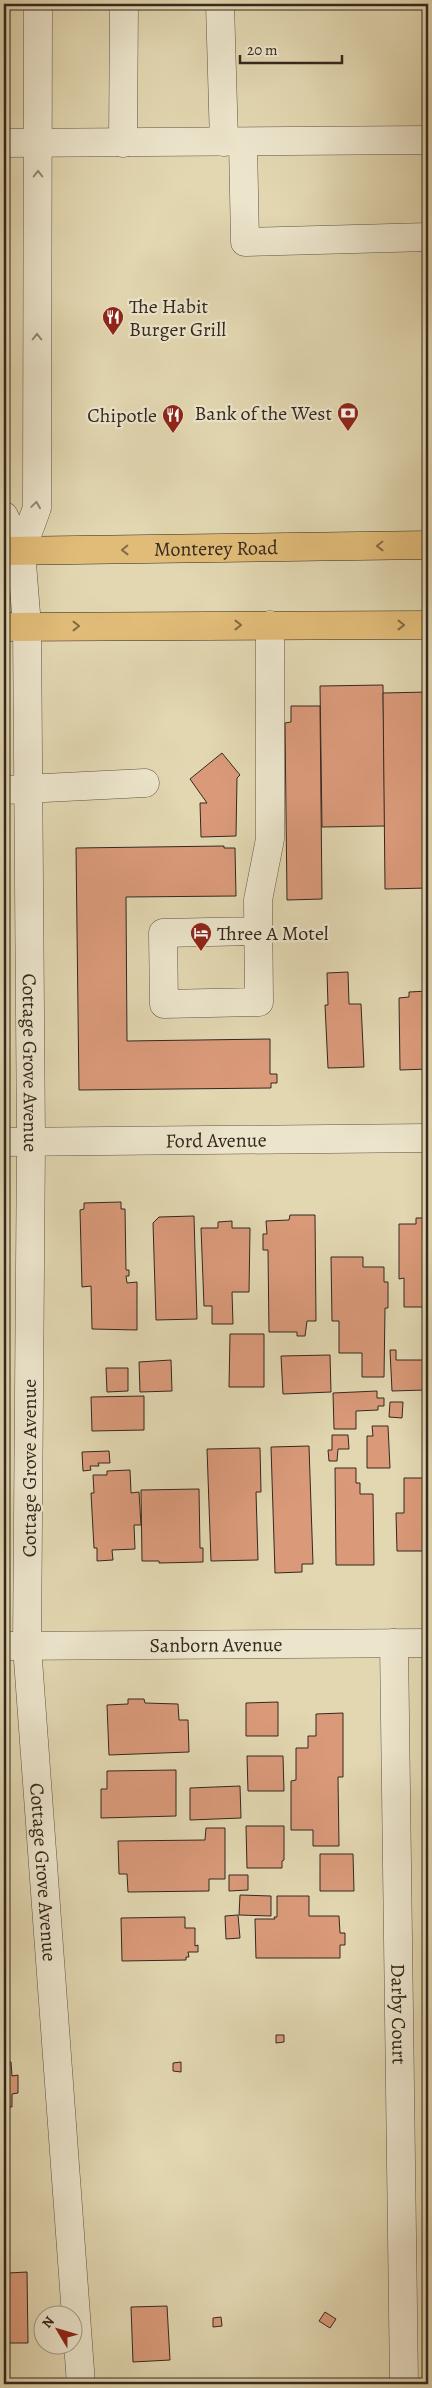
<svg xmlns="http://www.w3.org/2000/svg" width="432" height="2388" font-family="Alegreya,serif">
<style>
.building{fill:#da9a7a;stroke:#34281f}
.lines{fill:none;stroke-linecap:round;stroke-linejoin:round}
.minor-casing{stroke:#605444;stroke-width:29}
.major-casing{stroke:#34281f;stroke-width:29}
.minor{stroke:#ece5cc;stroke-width:28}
.major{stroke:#e1bc78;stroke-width:28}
.oneway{stroke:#908676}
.oneway2{stroke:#826b47}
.labels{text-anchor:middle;stroke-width:4.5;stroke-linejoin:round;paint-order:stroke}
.poi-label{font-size:20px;fill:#34281f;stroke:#ece5cc;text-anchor:start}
.street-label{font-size:20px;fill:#34281f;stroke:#ece5cc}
</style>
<rect width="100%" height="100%" fill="#e2d7b1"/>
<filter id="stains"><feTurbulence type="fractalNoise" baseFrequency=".004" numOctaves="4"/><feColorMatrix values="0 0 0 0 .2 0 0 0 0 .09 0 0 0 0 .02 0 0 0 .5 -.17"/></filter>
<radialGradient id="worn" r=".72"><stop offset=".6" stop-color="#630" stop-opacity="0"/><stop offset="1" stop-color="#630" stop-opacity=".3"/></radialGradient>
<g class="building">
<polygon points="383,685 385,826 322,827 320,686"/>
<polygon points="428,692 428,888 385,889 383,693"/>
<polygon points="291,706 320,706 322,899 287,900 285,723 291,722"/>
<polygon points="222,753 240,775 237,778 236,836 201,837 200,803 207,803 190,779"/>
<polygon points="224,846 224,848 235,848 236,896 126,897 127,1041 270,1039 270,1074 277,1074 277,1083 271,1083 271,1088 79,1090 76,848"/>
<polygon points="348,972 349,1004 361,1004 364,1067 328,1068 325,1005 328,1005 327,973"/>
<polygon points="428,991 428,1069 400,1070 399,998 409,997 409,992"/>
<polygon points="121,1202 121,1209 125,1209 126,1270 129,1270 129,1276 126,1276 127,1283 137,1282 137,1330 92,1329 91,1286 82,1287 80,1210 84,1209 84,1203"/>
<polygon points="290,1215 315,1215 316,1321 307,1321 305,1336 297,1336 297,1332 269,1332 268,1250 263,1250 263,1234 267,1234 266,1221 289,1220"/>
<polygon points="194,1216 197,1319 156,1320 153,1223 159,1217"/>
<polygon points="416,1218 428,1218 428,1307 404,1307 404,1278 399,1279 399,1224 416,1224"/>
<polygon points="232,1221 232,1228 250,1228 249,1292 232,1292 233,1324 212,1324 212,1306 204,1306 201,1228 218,1228 218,1222"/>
<polygon points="331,1257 363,1257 363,1267 384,1267 384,1282 388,1282 388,1308 385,1308 384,1377 362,1377 362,1353 339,1353 339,1321 332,1321"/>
<polygon points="230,1334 264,1334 264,1387 229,1387"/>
<polygon points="390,1350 396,1350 396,1360 424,1360 425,1390 392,1391"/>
<polygon points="330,1355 331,1392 283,1394 281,1356"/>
<polygon points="171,1360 172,1391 140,1392 139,1362"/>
<polygon points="106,1368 128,1368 128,1391 107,1392"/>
<polygon points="377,1391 377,1398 384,1398 384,1406 378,1406 378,1410 356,1411 356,1429 334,1429 333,1393"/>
<polygon points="144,1396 144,1430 92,1431 91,1397"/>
<polygon points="390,1402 403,1402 402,1418 389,1417"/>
<polygon points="424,1420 428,1420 428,1434 423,1434"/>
<polygon points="372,1426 388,1426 390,1468 367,1468 367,1436 373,1436"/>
<polygon points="332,1435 348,1435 349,1449 338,1449 337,1461 329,1461 328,1450 332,1450"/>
<polygon points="309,1446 313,1564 302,1564 302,1572 275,1573 271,1447"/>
<polygon points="260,1448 261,1492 256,1492 258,1560 211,1561 207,1449"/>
<polygon points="109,1451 110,1463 98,1463 99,1466 90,1466 91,1470 83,1471 82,1452"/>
<polygon points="335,1468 356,1468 356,1483 360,1483 360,1494 373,1494 374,1565 336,1565"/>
<polygon points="130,1470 131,1493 139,1492 141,1525 134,1525 135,1549 112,1550 113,1560 97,1561 97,1548 94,1548 91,1493 94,1493 93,1475 107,1475 107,1471"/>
<polygon points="404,1478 428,1478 428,1551 397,1551 396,1513 404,1513"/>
<polygon points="199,1489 200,1548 203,1548 203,1562 159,1563 159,1561 142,1561 141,1490"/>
<polygon points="128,1699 144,1699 145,1703 178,1704 179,1720 188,1720 189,1752 109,1755 107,1705 128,1704"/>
<polygon points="278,1702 278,1736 246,1736 246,1703"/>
<polygon points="343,1713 343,1777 338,1777 339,1846 313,1846 313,1830 291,1830 291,1781 296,1780 296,1748 308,1748 308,1736 316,1736 316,1714"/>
<polygon points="247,1756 283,1756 284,1791 248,1791"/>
<polygon points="176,1770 176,1816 101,1818 101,1789 107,1789 107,1771"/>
<polygon points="240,1786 241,1818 190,1820 190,1788"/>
<polygon points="246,1826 284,1826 284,1860 282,1861 282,1868 247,1868"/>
<polygon points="206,1828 225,1828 225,1879 209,1879 209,1891 128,1892 127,1874 119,1874 118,1841 205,1840"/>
<polygon points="320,1854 353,1854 354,1891 320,1891"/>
<polygon points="229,1875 248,1875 248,1890 229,1891"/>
<polygon points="240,1895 271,1896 271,1916 239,1915"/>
<polygon points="277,1896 309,1896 309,1916 339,1916 340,1933 345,1933 345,1945 340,1945 340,1958 256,1958 255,1919 275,1919 274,1917 277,1917"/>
<polygon points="238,1915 240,1938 226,1939 225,1916"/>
<polygon points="185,1917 185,1928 195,1928 195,1946 198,1945 198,1952 188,1952 189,1957 186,1957 186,1960 122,1961 121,1918"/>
<polygon points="276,2035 284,2035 284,2042 276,2043"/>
<polygon points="4,2062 11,2062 12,2076 18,2075 18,2093 12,2094 12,2107 4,2107"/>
<polygon points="181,2062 181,2072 173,2071 173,2063"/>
<polygon points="4,2264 8,2264 8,2273 27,2272 28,2343 4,2343"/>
<polygon points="167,2306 170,2360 133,2362 131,2307"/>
<polygon points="325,2312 336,2319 330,2328 319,2321"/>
<polygon points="221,2317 222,2326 213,2327 213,2318"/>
</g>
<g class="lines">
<g class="minor-casing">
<g id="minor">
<polyline points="220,4 224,142"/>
<polyline points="243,142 245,242 428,237"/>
<polyline points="4,143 428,140"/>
<polyline points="123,143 124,4"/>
<path id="s1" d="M4,516L21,551L27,626L31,1142L27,1646L81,2384"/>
<polyline points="21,551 37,508 38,4"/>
<polyline points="4,790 145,783"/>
<polyline points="259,931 163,933 164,1004 259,1002 258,900 270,839 270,625"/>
<path id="s2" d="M4,1142L428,1138"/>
<path id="s3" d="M394,1643L404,2384"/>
<path id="s4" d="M4,1646L428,1643"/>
</g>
</g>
<g class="major-casing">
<g id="major">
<path id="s5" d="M4,551L428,545"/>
<polyline points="4,627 428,625"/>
</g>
</g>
<use href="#minor" class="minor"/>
<use href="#major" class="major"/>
</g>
<defs><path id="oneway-chevron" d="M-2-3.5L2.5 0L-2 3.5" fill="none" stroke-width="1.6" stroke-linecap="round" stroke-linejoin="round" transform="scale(1.25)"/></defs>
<g class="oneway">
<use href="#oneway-chevron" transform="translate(38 174) rotate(-90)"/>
<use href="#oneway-chevron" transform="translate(37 337) rotate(-90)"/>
<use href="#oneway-chevron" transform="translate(36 505) rotate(-82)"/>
</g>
<g class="oneway2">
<use href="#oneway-chevron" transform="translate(380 546) rotate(179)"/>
<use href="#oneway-chevron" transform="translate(125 550) rotate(179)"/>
<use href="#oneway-chevron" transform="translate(238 625)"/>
<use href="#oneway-chevron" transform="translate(401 625)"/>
<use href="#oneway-chevron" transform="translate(76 626)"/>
</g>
<defs>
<g id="restaurant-pin" transform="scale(1.125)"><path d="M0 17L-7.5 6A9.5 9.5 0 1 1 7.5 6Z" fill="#8f2418" stroke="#ece5cc"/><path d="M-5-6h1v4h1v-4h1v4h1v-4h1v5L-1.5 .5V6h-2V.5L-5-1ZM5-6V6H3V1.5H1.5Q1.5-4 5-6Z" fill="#fff"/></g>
<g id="bank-pin" transform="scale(1.125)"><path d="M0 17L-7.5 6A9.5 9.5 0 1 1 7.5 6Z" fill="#8f2418" stroke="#ece5cc"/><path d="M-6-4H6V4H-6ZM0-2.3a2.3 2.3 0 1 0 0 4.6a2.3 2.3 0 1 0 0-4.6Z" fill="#fff"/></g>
<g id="hotel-pin" transform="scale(1.125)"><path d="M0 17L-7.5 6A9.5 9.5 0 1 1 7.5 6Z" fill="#8f2418" stroke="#ece5cc"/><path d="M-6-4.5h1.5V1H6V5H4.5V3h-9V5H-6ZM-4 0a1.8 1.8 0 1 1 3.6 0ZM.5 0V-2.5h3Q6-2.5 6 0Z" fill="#fff"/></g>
</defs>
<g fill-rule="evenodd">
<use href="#restaurant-pin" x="113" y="317"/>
<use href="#bank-pin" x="348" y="413"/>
<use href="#restaurant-pin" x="173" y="415"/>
<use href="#hotel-pin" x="201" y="933"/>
</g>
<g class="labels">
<g class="poi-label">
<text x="129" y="313">The Habit<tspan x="129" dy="23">Burger Grill</tspan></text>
<text x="332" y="420" text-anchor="end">Bank of the West</text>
<text x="157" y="422" text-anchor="end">Chipotle</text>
<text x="217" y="940">Three A Motel</text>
</g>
<g class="street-label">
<text dy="7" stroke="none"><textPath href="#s5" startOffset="212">Monterey Road</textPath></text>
<text dy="7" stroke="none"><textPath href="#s1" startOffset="551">Cottage Grove Avenue</textPath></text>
<text dy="7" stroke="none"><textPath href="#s2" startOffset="212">Ford Avenue</textPath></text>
<text transform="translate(29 1468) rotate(-90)" y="7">Cottage Grove Avenue</text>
<text dy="7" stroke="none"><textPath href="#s4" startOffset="212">Sanborn Avenue</textPath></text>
<text dy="7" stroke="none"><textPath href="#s1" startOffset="1361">Cottage Grove Avenue</textPath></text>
<text dy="7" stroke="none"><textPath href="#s3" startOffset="371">Darby Court</textPath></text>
</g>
</g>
<rect width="432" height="2388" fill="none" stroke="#e2d7b1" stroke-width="20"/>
<rect x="5" y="5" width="422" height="2378" fill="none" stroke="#34281f" stroke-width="2.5"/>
<rect x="10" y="10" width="412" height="2368" fill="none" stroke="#34281f"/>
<g transform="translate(58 2330) rotate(308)"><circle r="24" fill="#ece5cc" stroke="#a29987"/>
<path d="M0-4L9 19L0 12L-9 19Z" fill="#8f2418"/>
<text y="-8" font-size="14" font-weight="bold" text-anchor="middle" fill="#34281f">N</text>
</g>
<path d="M240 55v8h102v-8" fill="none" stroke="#34281f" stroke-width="2.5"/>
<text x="247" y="55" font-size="15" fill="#34281f" stroke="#ece5cc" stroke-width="4" paint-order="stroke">20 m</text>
<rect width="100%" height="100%" filter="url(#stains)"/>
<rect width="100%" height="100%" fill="url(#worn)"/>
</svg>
